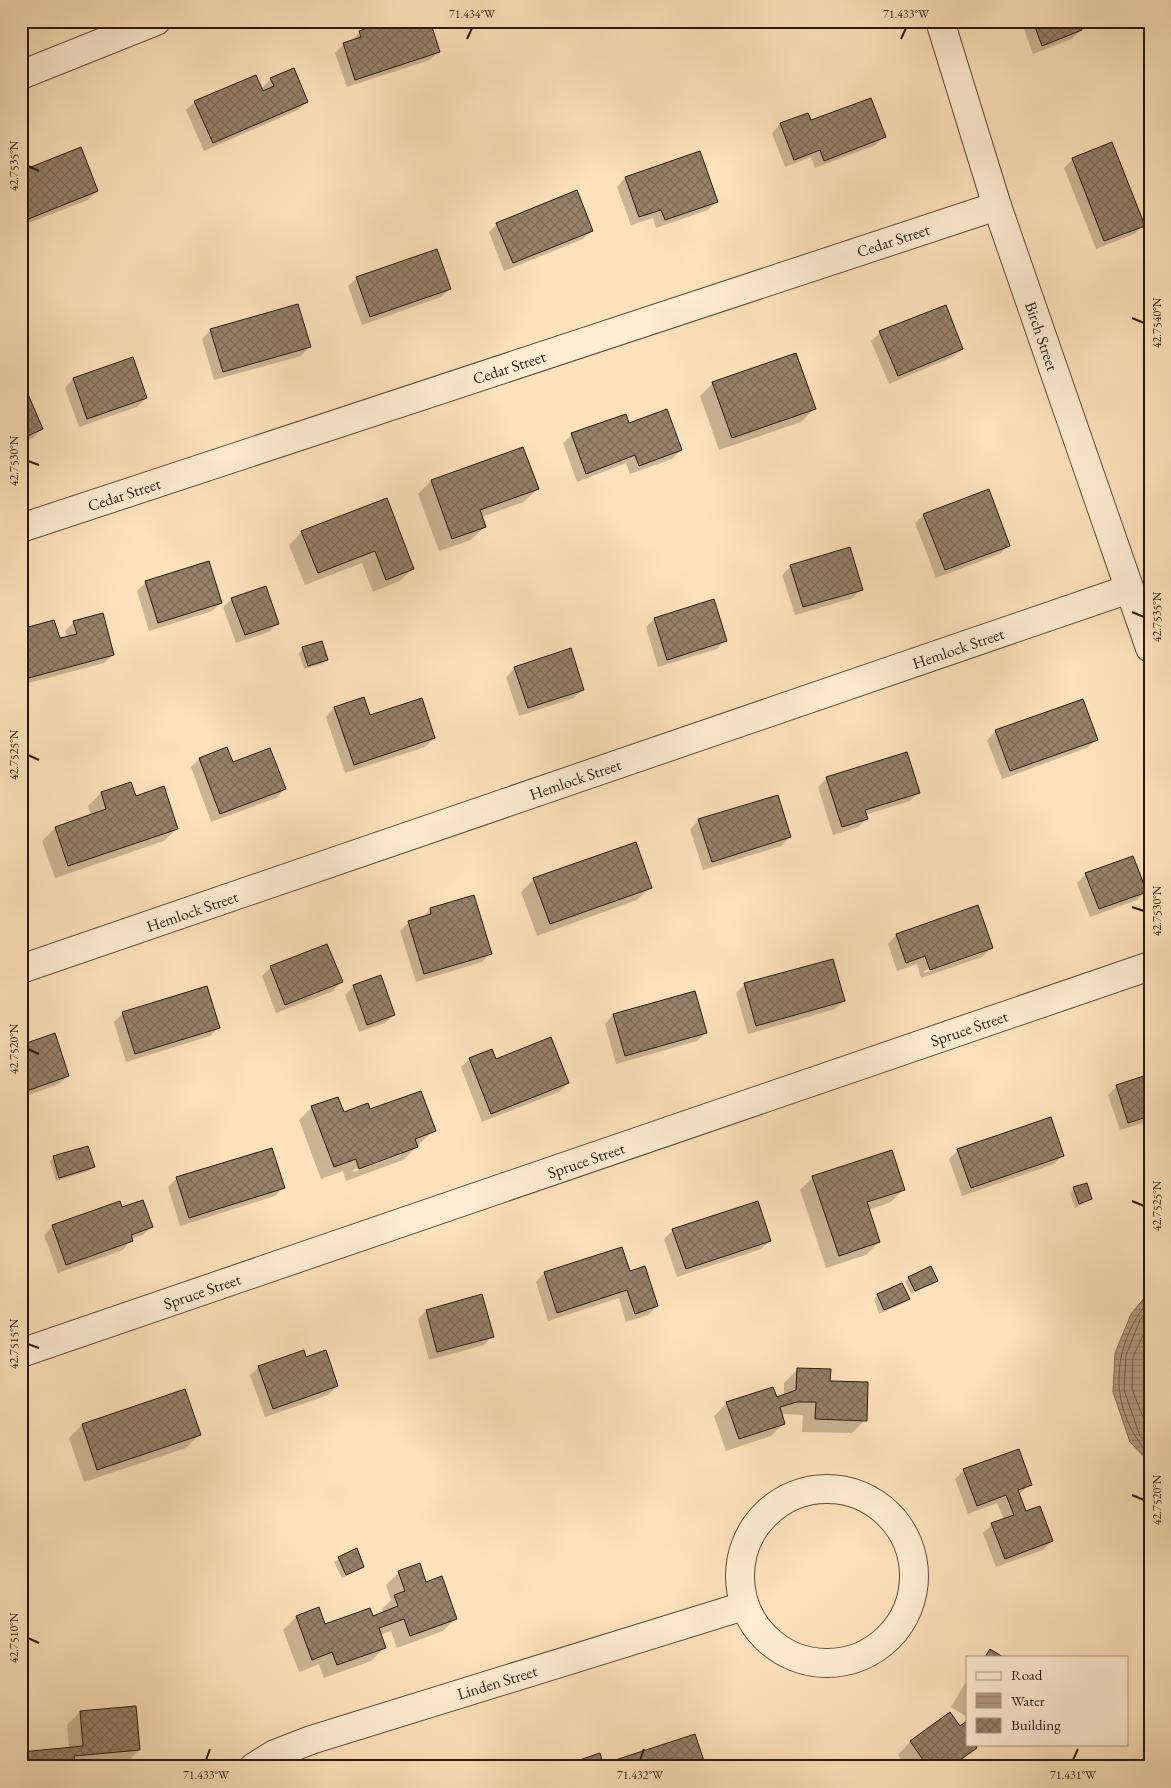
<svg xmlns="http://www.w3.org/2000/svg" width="1171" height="1788" font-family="'EB Garamond',serif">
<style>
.water{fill:url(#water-rules);stroke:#7d6954}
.shadow{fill:#0003;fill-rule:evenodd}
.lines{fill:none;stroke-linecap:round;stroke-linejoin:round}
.shore{stroke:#6e5c49;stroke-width:1}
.building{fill:url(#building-cross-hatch);stroke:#281a11}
.minor-casing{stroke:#5d4c3b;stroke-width:30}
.minor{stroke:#feecd2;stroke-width:28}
.ticks{fill:none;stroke:#281a11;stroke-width:2}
.labels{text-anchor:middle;stroke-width:4.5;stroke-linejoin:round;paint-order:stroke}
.street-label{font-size:16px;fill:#281a11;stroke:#feecd2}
.neatline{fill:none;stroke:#281a11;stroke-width:2}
.ticks-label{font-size:12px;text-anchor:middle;fill:#281a11}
</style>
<defs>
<pattern id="water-rules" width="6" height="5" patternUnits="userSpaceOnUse" patternTransform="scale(1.25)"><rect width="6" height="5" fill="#b59d81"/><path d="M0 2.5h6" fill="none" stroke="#937f68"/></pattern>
<pattern id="building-cross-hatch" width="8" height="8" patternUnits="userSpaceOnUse" patternTransform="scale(1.25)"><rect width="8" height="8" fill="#978169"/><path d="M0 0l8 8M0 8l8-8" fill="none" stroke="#7b6955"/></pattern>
</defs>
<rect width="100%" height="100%" fill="#fde1ba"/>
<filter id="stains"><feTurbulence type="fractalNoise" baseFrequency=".004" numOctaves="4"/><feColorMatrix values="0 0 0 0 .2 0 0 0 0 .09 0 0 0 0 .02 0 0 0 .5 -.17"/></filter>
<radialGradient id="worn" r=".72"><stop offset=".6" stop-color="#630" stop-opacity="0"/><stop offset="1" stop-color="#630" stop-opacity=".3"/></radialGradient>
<polygon class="water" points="1150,1291 1150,1463 1130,1442 1113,1392 1115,1353 1131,1314"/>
<g class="shadow">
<polygon points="1021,21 1077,21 1081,30 1072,39 1033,54"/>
<polygon points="360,32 439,52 430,60 347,87 335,53 344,44 351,42"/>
<polygon points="271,79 307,102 298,110 204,151 186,110 195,102 261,89"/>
<polygon points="808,114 810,122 884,136 876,145 815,168 811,157 785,167 772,133 780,124"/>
<polygon points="1073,159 1143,226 1134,234 1096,249 1064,168"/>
<polygon points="21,172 97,191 88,200 21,226"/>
<polygon points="625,178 716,202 708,210 656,228 653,218 631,225 617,187"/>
<polygon points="497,224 592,230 583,239 504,271 489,232"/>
<polygon points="357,278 450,289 441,297 362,325 348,286"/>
<polygon points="211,330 309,347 301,356 214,380 202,339"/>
<polygon points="880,333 962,349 953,357 889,384 871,341"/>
<polygon points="132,359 146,398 137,407 79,427 65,388 73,379"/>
<polygon points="21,381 42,429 33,438 21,443"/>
<polygon points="713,383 814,409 801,422 719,450 700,396"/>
<polygon points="628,425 681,450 672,459 630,474 626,463 577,482 563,443 572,435"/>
<polygon points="431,481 537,489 524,502 481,517 484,527 471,540 439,551 418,494"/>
<polygon points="387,500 413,568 400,581 373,592 362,563 305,585 289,545 302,532"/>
<polygon points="924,515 1009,545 1000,554 936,578 915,523"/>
<polygon points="208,562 221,603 212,611 149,631 137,591 145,583"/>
<polygon points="791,566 861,589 853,598 795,615 782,575"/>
<polygon points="232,599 278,623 269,632 236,643 223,607"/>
<polygon points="654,619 725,640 717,649 658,667 646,627"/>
<polygon points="74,622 113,655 104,663 21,685 21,630 59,640 67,638 65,631"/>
<polygon points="303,648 327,660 322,664 304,669 299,653"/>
<polygon points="515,668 583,689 574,698 519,716 506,677"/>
<polygon points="363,699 370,717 434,738 425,747 345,773 326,717 334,708"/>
<polygon points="996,731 1096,740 1087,748 1002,779 987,740"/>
<polygon points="199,759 285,789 276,798 211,822 191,767"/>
<polygon points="827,778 919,792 910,801 865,815 867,819 858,827 833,835 818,787"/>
<polygon points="131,783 135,797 177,828 164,841 55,878 42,841 55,828 91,816 88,806 101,793"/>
<polygon points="699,820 790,837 781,846 703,870 690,829"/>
<polygon points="1086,874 1145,891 1137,900 1090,917 1077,883"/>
<polygon points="534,879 650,887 637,900 537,936 521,892"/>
<path d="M977,907L991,948L982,957L921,978L917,964L897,971L888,944L896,935ZM982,950V953L924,973V971Z"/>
<polygon points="430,909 490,953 482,962 416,982 400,931 408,923 422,918"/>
<polygon points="271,967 341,982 333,991 276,1013 262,976"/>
<polygon points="745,984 844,1001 835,1009 748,1034 736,993"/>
<polygon points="354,986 394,1014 385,1023 359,1032 345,995"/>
<polygon points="694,993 706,1033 697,1041 616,1064 605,1024 613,1015"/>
<polygon points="123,1013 218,1028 210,1036 126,1062 114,1022"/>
<polygon points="21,1046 68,1076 59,1084 21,1098"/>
<polygon points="470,1059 495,1061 568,1083 559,1092 482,1122 461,1067"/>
<polygon points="1150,1076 1150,1121 1120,1130 1108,1095 1117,1086"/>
<path d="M312,1107L343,1113L370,1111L434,1130L403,1160L346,1181L343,1171L321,1179L299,1120ZM402,1151V1154L354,1172L353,1170Z"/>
<polygon points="271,1149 283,1188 275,1196 180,1226 168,1187 176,1179"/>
<polygon points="958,1150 1062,1156 1054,1164 962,1196 949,1159"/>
<polygon points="54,1157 93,1167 89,1171 56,1181 50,1161"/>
<polygon points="813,1177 904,1189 891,1202 868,1210 879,1242 866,1255 826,1268 800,1190"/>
<polygon points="1074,1189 1091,1199 1075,1208 1070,1193"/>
<polygon points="121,1209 151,1227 143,1235 131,1239 123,1250 58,1273 44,1235 53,1226"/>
<polygon points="673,1230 770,1241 761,1249 677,1277 664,1239"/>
<polygon points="544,1273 630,1273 657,1306 648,1315 626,1322 619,1298 548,1321 536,1282"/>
<polygon points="909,1278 937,1280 911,1294 905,1282"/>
<polygon points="878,1295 908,1299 904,1303 879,1314 874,1299"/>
<polygon points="426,1311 492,1336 484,1345 429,1360 418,1319"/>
<polygon points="305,1359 337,1386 328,1395 265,1417 250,1375 259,1367"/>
<polygon points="797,1370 829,1382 865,1420 852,1433 802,1432 803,1415 783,1414 781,1415 784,1423 771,1436 726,1451 714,1416 727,1403 784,1396 784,1383"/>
<polygon points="185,1391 199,1435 186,1448 84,1482 69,1438 82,1425"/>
<polygon points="964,1470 1031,1484 1019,1494 1026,1513 1052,1541 1043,1550 996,1567 983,1533 992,1525 1004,1520 997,1503 968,1514 955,1479"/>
<polygon points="356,1550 363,1567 342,1578 334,1562"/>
<polygon points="399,1572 425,1583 456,1618 443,1631 397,1648 391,1631 380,1635 384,1648 371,1661 324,1678 319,1664 299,1672 283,1630 296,1617 319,1609 325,1625 383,1613 382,1609 391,1600 386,1585"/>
<polygon points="967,1680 967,1717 951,1707"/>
<polygon points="80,1712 139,1750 126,1763 79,1767 21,1767 69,1749 67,1725"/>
<polygon points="967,1718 967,1744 975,1748 954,1767 906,1767 898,1755 910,1742 959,1728"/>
</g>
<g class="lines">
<g class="shore">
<path d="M1150,1299C1110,1347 1107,1408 1150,1456"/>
<polyline points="1150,1308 1140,1320 1126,1355 1124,1390 1140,1436 1150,1447"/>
<polyline points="1150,1320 1133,1357 1132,1389 1150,1435"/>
</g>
</g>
<g class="building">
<polygon points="387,21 430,21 440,52 355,80 343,43 361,37 359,31"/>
<polygon points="1033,21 1079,21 1082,30 1042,46"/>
<polygon points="294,68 308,102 213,143 194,101 256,75 263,91 274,86 270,78"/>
<polygon points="871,98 886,137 824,161 820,150 794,160 780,123 808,113 811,120"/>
<polygon points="1112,142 1145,226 1104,241 1072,158"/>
<polygon points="81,147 98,191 21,222 21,171"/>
<polygon points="700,151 718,202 665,220 661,210 639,217 625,177"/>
<polygon points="577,190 593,231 513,263 496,223"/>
<polygon points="437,249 451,289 370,317 356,277"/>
<polygon points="298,304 311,347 223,372 210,329"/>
<polygon points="946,305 963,349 898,376 879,331"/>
<polygon points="796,353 816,409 732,438 712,382"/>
<polygon points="133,357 147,398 87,419 73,378"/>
<polygon points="21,378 43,429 21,439"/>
<polygon points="667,409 682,450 639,466 635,455 586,474 571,433 626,414 629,423"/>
<polygon points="523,447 539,489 480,510 486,527 452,539 431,480"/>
<polygon points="989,489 1010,546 945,570 923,514"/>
<polygon points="387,498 414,569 386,580 375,551 318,573 301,531"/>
<polygon points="850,547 863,590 803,607 790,565"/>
<polygon points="209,561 222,603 158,623 145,581"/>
<polygon points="266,586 279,624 245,635 231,598"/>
<polygon points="714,599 727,641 667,660 654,618"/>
<polygon points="103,613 114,655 21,680 21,629 54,620 60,638 77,634 73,621"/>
<polygon points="322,641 328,660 308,666 302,647"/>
<polygon points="571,648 584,690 528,708 514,667"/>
<polygon points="364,697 370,715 422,698 435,738 354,765 334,707"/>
<polygon points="1083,699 1098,740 1010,771 995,730"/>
<polygon points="227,747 233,762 270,748 286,789 220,814 199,758"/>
<polygon points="907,752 920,793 865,810 868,819 842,827 826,777"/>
<polygon points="131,782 136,796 164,786 178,829 68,866 55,827 106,809 101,792"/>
<polygon points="778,795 791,837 712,862 698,819"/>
<polygon points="636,842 652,888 550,924 533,878"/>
<polygon points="1133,856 1147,892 1099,909 1085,873"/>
<polygon points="474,895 492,954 424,974 408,921 431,914 430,908"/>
<polygon points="978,905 993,948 930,970 925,956 906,963 896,934"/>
<polygon points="327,944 343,982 285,1005 270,966"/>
<polygon points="833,959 845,1001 756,1026 744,983"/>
<polygon points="381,975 395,1015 367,1025 353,985"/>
<polygon points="207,986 220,1028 135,1054 122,1012"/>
<polygon points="695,991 707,1033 625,1056 613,1014"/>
<polygon points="55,1033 69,1076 21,1093 21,1045"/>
<polygon points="551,1037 569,1083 491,1114 469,1058 492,1049 496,1059"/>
<polygon points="1150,1074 1150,1116 1128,1123 1116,1085"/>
<polygon points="421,1091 436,1131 415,1139 418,1147 359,1169 356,1159 334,1167 311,1106 338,1097 344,1112 368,1103 370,1109"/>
<polygon points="1051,1117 1064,1156 971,1188 957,1149"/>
<polygon points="88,1146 95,1167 59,1178 53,1156"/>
<polygon points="272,1148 285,1188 189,1218 176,1177"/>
<polygon points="892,1150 905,1190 867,1202 880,1242 839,1256 812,1176"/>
<polygon points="1087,1183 1092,1199 1079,1204 1073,1187"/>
<polygon points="143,1200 153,1227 131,1235 133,1241 66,1265 52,1225 120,1201 122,1207"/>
<polygon points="758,1201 771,1241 686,1269 672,1229"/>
<polygon points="622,1247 630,1271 645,1266 658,1306 635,1314 627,1290 557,1313 544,1272"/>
<polygon points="931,1266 938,1281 915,1291 908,1277"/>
<polygon points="902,1283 910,1299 884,1310 877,1294"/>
<polygon points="482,1294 494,1337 437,1352 426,1310"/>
<polygon points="304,1350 306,1357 326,1350 338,1386 273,1409 258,1366"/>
<polygon points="797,1368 831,1369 830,1381 868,1382 867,1421 815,1419 816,1402 797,1402 780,1407 785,1424 739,1439 726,1402 773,1387 777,1397 796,1390"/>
<polygon points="185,1389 201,1435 97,1470 82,1424"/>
<polygon points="1019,1449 1032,1485 1018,1490 1026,1511 1040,1506 1053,1541 1005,1559 991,1523 1014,1515 1006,1495 977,1506 963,1469"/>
<polygon points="357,1548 364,1567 346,1575 338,1557"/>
<polygon points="420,1563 426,1582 442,1576 457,1619 410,1636 404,1619 379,1628 386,1648 337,1665 332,1652 312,1660 296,1616 319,1607 325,1624 370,1608 373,1616 398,1606 394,1595 405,1591 398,1571"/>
<polygon points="990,1649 1003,1657 985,1657"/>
<polygon points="136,1706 140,1750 74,1756 75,1762 63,1764 63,1767 21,1767 21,1752 83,1746 80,1711"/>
<polygon points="950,1712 960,1726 967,1721 967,1744 975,1744 977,1748 950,1767 928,1767 910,1741"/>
<polygon points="695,1734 706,1767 559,1767 600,1753 603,1764"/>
</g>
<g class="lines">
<g class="minor-casing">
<g id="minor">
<polyline points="940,21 997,206 1150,648"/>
<polyline points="21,75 156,21"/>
<polyline points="21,528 997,206"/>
<polyline points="21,969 1129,589"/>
<polyline points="21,1353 1150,966"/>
<circle cx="827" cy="1576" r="87"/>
<polyline points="254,1767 275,1754 311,1740 744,1606"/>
</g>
</g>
<use href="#minor" class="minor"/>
</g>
<path class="ticks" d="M467,39L472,28M901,39L906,28M28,166L39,171M1132,318L1144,323M28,461L39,465M1132,612L1144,617M28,755L39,760M1132,907L1144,911M28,1049L39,1054M1132,1201L1144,1206M28,1344L39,1348M1132,1495L1144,1500M28,1638L39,1643M206,1760L210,1749M640,1760L644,1749M1073,1760L1078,1749"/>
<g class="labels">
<g class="street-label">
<text transform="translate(893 240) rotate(-18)" y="6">Cedar Street</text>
<text transform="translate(1042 336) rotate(71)" y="6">Birch Street</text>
<text transform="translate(509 367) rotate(-18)" y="6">Cedar Street</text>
<text transform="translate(124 494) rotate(-18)" y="6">Cedar Street</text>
<text transform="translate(958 648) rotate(-19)" y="6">Hemlock Street</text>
<text transform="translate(575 779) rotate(-19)" y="6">Hemlock Street</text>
<text transform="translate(192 911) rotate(-19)" y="6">Hemlock Street</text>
<text transform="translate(969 1028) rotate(-19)" y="6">Spruce Street</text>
<text transform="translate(586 1160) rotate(-19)" y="6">Spruce Street</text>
<text transform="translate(202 1291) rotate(-19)" y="6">Spruce Street</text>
<text transform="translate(497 1682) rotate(-17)" y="6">Linden Street</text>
</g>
</g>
<rect width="1171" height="1788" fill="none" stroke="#fde1ba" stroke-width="55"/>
<rect x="966" y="1656" width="162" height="90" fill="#feecd2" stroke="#a89885"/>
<rect x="976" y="1672" width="25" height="8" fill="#feecd2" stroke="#a89885"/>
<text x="1011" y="1680" font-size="15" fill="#281a11">Road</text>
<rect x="976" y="1693" width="25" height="15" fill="url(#water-rules)" stroke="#a89885"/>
<text x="1011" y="1706" font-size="15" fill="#281a11">Water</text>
<rect x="976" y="1718" width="25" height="15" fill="url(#building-cross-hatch)" stroke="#a89885"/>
<text x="1011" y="1730" font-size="15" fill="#281a11">Building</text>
<rect x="28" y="28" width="1116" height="1732" class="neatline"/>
<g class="ticks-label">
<text x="472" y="18">71.434°W</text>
<text x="906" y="18">71.433°W</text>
<text transform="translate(14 166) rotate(-90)" y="4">42.7535°N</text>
<text transform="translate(1157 323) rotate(-90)" y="4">42.7540°N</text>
<text transform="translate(14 461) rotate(-90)" y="4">42.7530°N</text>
<text transform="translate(1157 617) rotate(-90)" y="4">42.7535°N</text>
<text transform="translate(14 755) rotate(-90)" y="4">42.7525°N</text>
<text transform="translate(1157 911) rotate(-90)" y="4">42.7530°N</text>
<text transform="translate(14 1049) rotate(-90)" y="4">42.7520°N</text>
<text transform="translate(1157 1206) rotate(-90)" y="4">42.7525°N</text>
<text transform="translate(14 1344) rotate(-90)" y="4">42.7515°N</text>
<text transform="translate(1157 1500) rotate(-90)" y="4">42.7520°N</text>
<text transform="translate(14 1638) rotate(-90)" y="4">42.7510°N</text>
<text x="206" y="1779">71.433°W</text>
<text x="640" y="1779">71.432°W</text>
<text x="1073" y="1779">71.431°W</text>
</g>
<rect width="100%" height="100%" filter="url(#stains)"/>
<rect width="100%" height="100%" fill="url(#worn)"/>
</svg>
